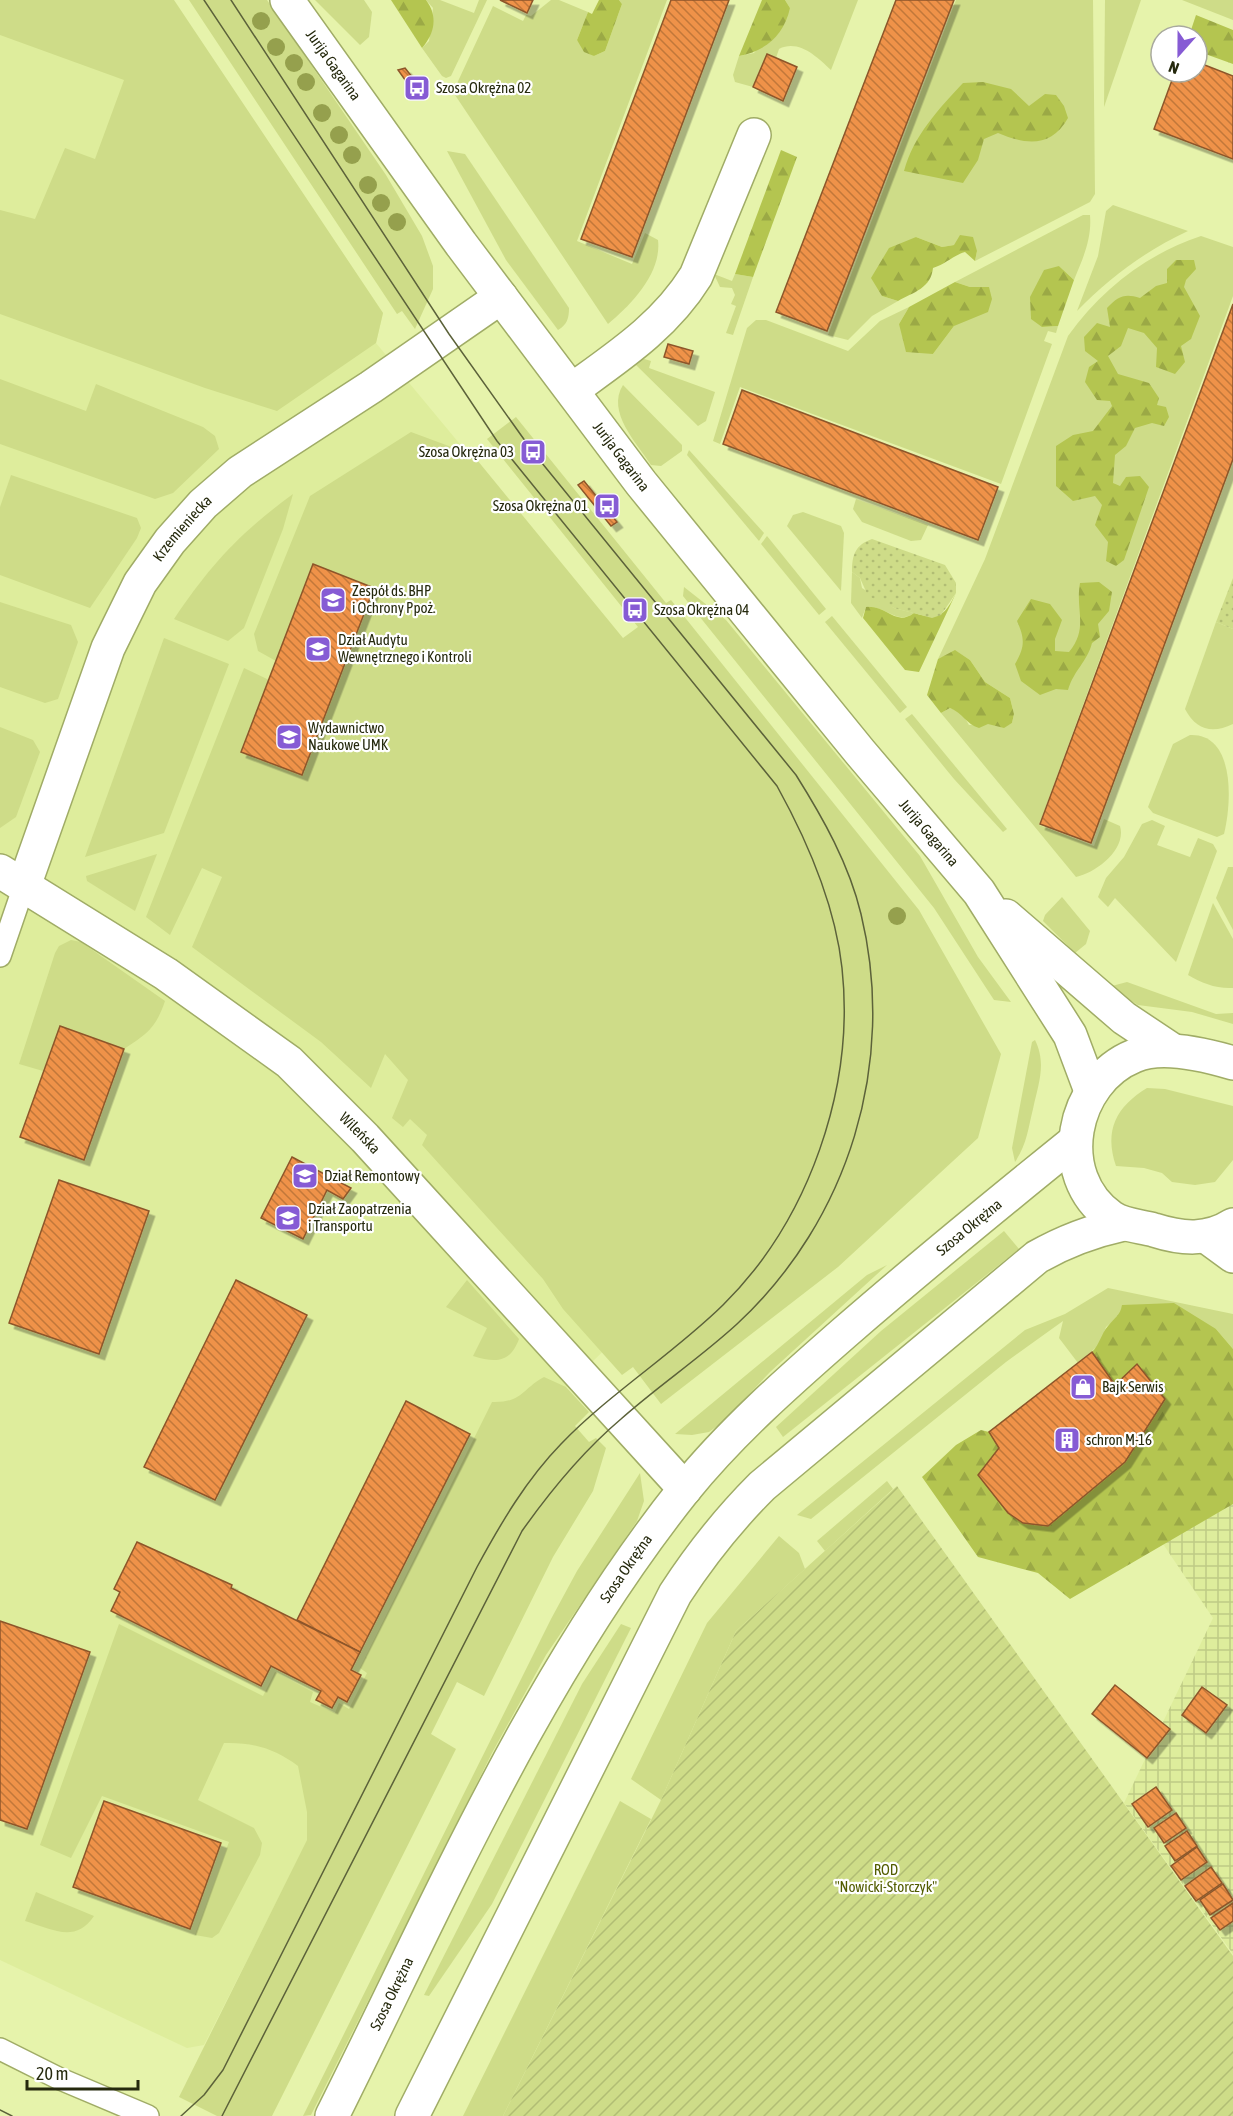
<svg xmlns="http://www.w3.org/2000/svg" width="1233" height="2116" font-family="'Asap Condensed',sans-serif">
<style>
.built{fill:#deed9c}
.industrial{fill:url(#industrial-grid)}
.grass{fill:#cedc88}
.forest{fill:url(#forest-firs)}
.park{fill:url(#park-dots)}
.garden{fill:url(#garden-furrows)}
.building{fill:url(#building-back-hatch);stroke:#8d562a;stroke-width:1.5;filter:url(#shadow)}
.lines{fill:none;stroke-linecap:round;stroke-linejoin:round}
.service-casing{stroke:#a0ac66;stroke-width:24}
.minor-casing{stroke:#a0ac66;stroke-width:36}
.tertiary-casing{stroke:#a0ac66;stroke-width:36}
.service{stroke:#fff;stroke-width:21}
.minor{stroke:#fff;stroke-width:33}
.tertiary{stroke:#fff;stroke-width:33}
.tram{stroke:#5c623a;stroke-width:1.5}
.tree{fill:#95a04d}
.labels{text-anchor:middle;stroke-width:4.5;stroke-linejoin:round;paint-order:stroke}
.street-label{font-size:15px;fill:#25290d;stroke:#fff}
.poi-label{font-size:15px;fill:#25290d;stroke:#fff;text-anchor:start}
.park-label{font-size:15px;fill:#525c00;stroke:#fff}
</style>
<defs>
<pattern id="industrial-grid" width="8" height="8" patternUnits="userSpaceOnUse" patternTransform="scale(1.5)"><rect width="8" height="8" fill="#deed9c"/><path d="M0 4h8M4 0v8" fill="none" stroke="#becb85"/></pattern>
<pattern id="forest-firs" width="22" height="20" patternUnits="userSpaceOnUse" patternTransform="scale(1.5)"><rect width="22" height="20" fill="#b4c550"/><path d="M5 1l3.5 6h-7zM16 11l3.5 6h-7z" fill="#9ba945"/></pattern>
<pattern id="park-dots" width="8" height="8" patternUnits="userSpaceOnUse" patternTransform="scale(1.5)"><rect width="8" height="8" fill="#cedc88"/><path d="M2 2h.1M6 6h.1" fill="none" stroke="#b1bd74" stroke-width="1.8" stroke-linecap="round"/></pattern>
<pattern id="garden-furrows" width="10" height="10" patternUnits="userSpaceOnUse" patternTransform="scale(1.5)"><rect width="10" height="10" fill="#cedc88"/><path d="M-1 1l2-2M0 10L10 0M9 11l2-2" fill="none" stroke="#b1bd74"/></pattern>
<pattern id="building-back-hatch" width="6" height="6" patternUnits="userSpaceOnUse" patternTransform="scale(1.5)"><rect width="6" height="6" fill="#ef9248"/><path d="M-1 5l2 2M0 0l6 6M5-1l2 2" fill="none" stroke="#c1773a"/></pattern>
<filter id="shadow"><feDropShadow dx="5.5" dy="5.5" stdDeviation="0" flood-color="#0004"/></filter>
</defs>
<rect width="100%" height="100%" fill="#e6f3ab"/>
<polygon class="built" points="0,0 172,0 383,313 376,343 728,767 724,1233 544,1409 492,1477 204,2045 187,2048 0,1960"/>
<polygon class="industrial" points="1233,1501 1233,1954 1124,1803 1213,1618 1163,1544"/>
<g class="grass">
<polygon points="0,0 174,0 383,313 376,343 277,411 205,388 0,314 0,210 35,219 65,148 95,159 124,80 0,35"/>
<polygon points="189,0 267,0 386,175 422,236 433,266 433,289 415,329 402,311 397,314"/>
<polygon points="315,0 364,0 372,12 369,37 360,45"/>
<polygon points="426,0 440,0 474,13 479,0 487,0 451,76 446,78 442,76 422,48 429,41 433,8"/>
<path d="M551,0H559L588,12L577,40L594,56L605,51L622,4L619,0H667L577,241L632,264L645,233L658,240C662,273 631,305 608,324L453,92L493,6L523,21L526,15L531,16Z"/>
<path d="M785,0H858L831,70C817,57 799,39 779,49L776,58L767,55L753,87L735,82L733,75L739,56L754,53L790,8Z"/>
<polygon points="956,0 1093,0 1095,194 1090,202 975,261 977,251 954,245 942,247 916,237 882,296 898,301 872,316 848,340 828,335"/>
<polygon points="1105,0 1141,0 1104,107"/>
<polygon points="1182,0 1233,0 1233,20"/>
<path d="M447,151L465,154L569,308C569,318 567,325 558,330L506,260Z"/>
<path d="M1113,205L1188,231C1145,251 1109,278 1077,311L1098,256L1106,211Z"/>
<path d="M1083,215H1090C1092,239 1083,258 1074,280L1059,266L1042,327L1058,326L1056,333L1048,331L1044,341L1052,344L1001,484L740,387L720,444L713,441L747,328L756,320H766L848,351L880,321L909,307L899,324L933,354L954,326L970,287L955,282Z"/>
<path d="M1201,236L1233,247V296L1039,825L1094,846L1104,819L1120,826C1127,849 1096,873 1076,877L941,713L950,708L962,713L969,725L988,723L1004,727L1012,723L1014,714L1010,698L985,682L970,660L956,651L938,659L985,559L1068,336C1102,289 1145,255 1201,236Z"/>
<polygon points="714,274 732,281 735,274 753,277 733,335 726,333 736,306 731,304 735,295 732,288 720,287"/>
<polygon points="641,358 651,361 649,368 715,392 706,421 698,426 636,365"/>
<polygon points="0,379 86,411 96,384 203,427 215,436 219,449 173,493 155,499 0,444"/>
<path d="M623,385L682,445V451L661,466L651,465C637,443 606,412 623,385Z"/>
<polygon points="516,417 666,603 671,600 919,910 1001,1054 978,1138 838,1267 661,1404 633,1367 622,1375 563,1309 543,1279 422,1145 427,1135 410,1119 403,1127 392,1118 408,1080 385,1054 371,1088 321,1042 192,947 222,877 202,868 170,935 146,917 244,668 269,680 242,752 302,775 374,588 313,565 276,661 258,651 254,634 310,496 411,432 473,455 623,638 638,627 487,439"/>
<polygon points="689,450 764,533 759,541 687,455"/>
<polygon points="11,475 137,518 141,528 137,538 90,608 0,575 0,507"/>
<path d="M293,494L283,529L244,628L228,641L174,619C210,565 241,532 293,494Z"/>
<polygon points="856,499 928,525 921,540 911,541 862,522 853,509"/>
<polygon points="803,512 841,526 844,533 841,591 787,526 793,515"/>
<polygon points="767,536 826,609 819,615 761,544"/>
<path d="M852,572L860,578L862,588L894,608L914,613C896,626 886,605 866,607L862,618L851,603Z"/>
<polygon points="684,587 726,620 920,856 978,957 1011,1002 994,1000 934,908 683,596"/>
<polygon points="0,602 71,625 78,642 58,699 45,703 0,687"/>
<polygon points="832,616 907,707 900,713 825,622"/>
<path d="M1216,622L1233,629V724C1212,734 1196,730 1185,709Z"/>
<polygon points="164,638 229,664 164,833 85,857"/>
<polygon points="912,714 1007,829 1003,832 954,779 905,719"/>
<polygon points="0,727 33,740 40,752 16,817 0,828"/>
<path d="M1190,735C1233,733 1233,797 1224,834L1217,837L1153,813L1148,807L1173,744Z"/>
<polygon points="1152,820 1165,826 1157,845 1190,857 1198,838 1213,844 1217,851 1176,962 1115,898 1108,907 1098,897 1106,878 1124,857 1142,824"/>
<polygon points="157,854 135,911 87,881 86,876"/>
<polygon points="1228,867 1233,867 1233,930 1216,898"/>
<polygon points="1062,897 1090,931 1086,944 1075,953 1043,921 1045,915"/>
<path d="M1213,903L1233,939V988C1216,989 1202,983 1188,975Z"/>
<path d="M71,940L81,942L165,1001C156,1028 147,1034 124,1049L60,1026L43,1071L19,1064L55,953L59,946Z"/>
<polygon points="1127,982 1216,1014 1233,1013 1233,1024 1192,1012 1138,1005 1108,987"/>
<path d="M1035,1040C1047,1064 1038,1085 1033,1109C1028,1129 1027,1144 1015,1162L1012,1148L1032,1042Z"/>
<path d="M1147,1088L1165,1089L1233,1106V1160L1215,1182L1195,1185L1172,1182L1162,1173L1144,1168L1116,1166C1104,1130 1116,1107 1147,1088Z"/>
<polygon points="1004,1231 1019,1249 783,1437 776,1427 881,1331"/>
<polygon points="887,1265 770,1372 724,1421 709,1432 692,1435 675,1434 867,1275"/>
<path d="M467,1280L519,1339C510,1363 496,1363 473,1356L487,1328L446,1307Z"/>
<polygon points="1108,1288 1233,1314 1233,1349 1216,1329 1120,1315 1106,1327 1100,1344 1078,1363 1059,1338 1063,1321 1006,1362 811,1519 797,1515 1025,1330 1065,1314"/>
<path d="M544,1377L566,1387L589,1412L575,1426L589,1442L596,1438L606,1448L593,1491L553,1557L484,1696L457,1682L431,1734L456,1749L272,2116H217L179,2097L307,1840V1812L298,1766C275,1749 253,1742 224,1743L198,1800L254,1828L262,1843L260,1855L219,1933L212,1938L195,1935L229,1842L102,1796L71,1858L40,1845L119,1624L263,1696L275,1672L313,1692L310,1702L335,1713L339,1703L349,1709L367,1673L360,1668L492,1402C522,1403 522,1389 544,1377Z"/>
<polygon points="640,1473 644,1501 637,1521 546,1655 492,1753 311,2115 303,2116 551,1619 577,1571"/>
<polygon points="887,1481 893,1489 825,1551 817,1541"/>
<polygon points="779,1536 799,1553 805,1569 736,1631 661,1800 631,1779 707,1623"/>
<polygon points="621,1624 631,1628 492,1904 429,1996 424,1995 582,1684"/>
<polygon points="620,1801 651,1819 503,2116 463,2116"/>
<path d="M36,1892L94,1916C75,1944 52,1929 25,1921Z"/>
</g>
<g class="forest">
<path d="M391,0H426C438,16 435,33 422,48Z"/>
<polygon points="599,0 619,0 622,4 605,51 594,56 584,52 577,40 588,12 592,14"/>
<path d="M762,0H785L790,8C784,35 766,51 739,56Z"/>
<polygon points="1196,15 1233,30 1233,64 1197,51 1197,36 1189,36"/>
<path d="M983,82L1011,89L1029,106L1045,94L1056,95L1064,106L1068,118C1051,148 1026,145 998,133L984,139L978,160L963,183L904,171C914,135 938,110 963,83Z"/>
<polygon points="781,150 797,157 753,277 735,274"/>
<path d="M960,235L973,237L977,251L975,261L965,252C952,256 946,264 933,268C931,288 914,292 898,301L882,296L871,278L889,248L916,237L942,247L954,245Z"/>
<path d="M1176,260H1194L1196,269L1186,280L1184,287L1200,316L1191,339L1181,346L1185,362L1175,374L1156,367L1157,348L1144,333L1128,328L1121,346L1108,356L1118,374L1149,383L1159,398L1157,405L1166,407L1169,417L1164,426L1152,423L1135,428L1126,446L1115,455L1113,483L1120,486L1126,477L1140,476L1149,487L1124,560L1116,566L1106,561L1108,542L1095,525L1102,505L1095,496L1073,501L1056,486V446L1073,435L1093,431L1112,406L1110,401L1097,400L1085,382L1089,367L1098,361L1085,351L1084,337L1097,323L1110,327L1107,308C1118,296 1125,293 1140,298L1156,286L1167,283V269Z"/>
<polygon points="1059,266 1074,280 1058,326 1042,327 1031,319 1030,297 1044,270"/>
<polygon points="955,282 970,287 989,287 992,299 988,312 954,326 933,354 906,352 899,324 909,307"/>
<path d="M1099,582L1112,592L1109,611L1098,624L1100,637L1092,643C1087,662 1074,670 1068,690L1056,689L1040,695L1021,681L1015,664C1025,647 1025,639 1017,621L1031,599L1050,604L1062,620L1055,639V651L1069,652C1089,627 1075,611 1080,583Z"/>
<path d="M956,593L919,672L905,670L863,618L866,607C888,605 895,627 914,613C939,620 944,617 956,593Z"/>
<path d="M955,650L970,660L985,682L1010,698L1014,714L1012,723L1004,728L988,724L979,728C966,724 963,713 950,708L941,713L927,695L938,659Z"/>
<path d="M1174,1303L1216,1329L1233,1349V1504L1070,1599L1038,1573L978,1557L922,1477L956,1445L981,1430L989,1432L1092,1352C1100,1344 1101,1334 1108,1326C1115,1317 1120,1316 1122,1305Z"/>
</g>
<g class="park">
<path d="M872,539L945,565L956,583V593L941,615L932,618L894,608L868,596L860,578L852,572C852,555 855,545 872,539Z"/>
<polygon points="1233,578 1233,629 1216,622"/>
</g>
<polygon class="garden" points="897,1486 1233,1956 1233,2116 503,2116 661,1800 736,1631"/>
<g class="building">
<polygon points="500,0 533,0 527,13"/>
<polygon points="671,0 729,0 632,257 581,239"/>
<polygon points="896,0 954,0 827,331 776,312"/>
<polygon points="767,54 797,67 783,101 753,87"/>
<polygon points="1197,62 1233,76 1233,159 1154,129 1175,72 1197,72"/>
<polygon points="405,68 420,87 413,91 398,70"/>
<polygon points="1233,304 1233,459 1091,843 1040,824"/>
<polygon points="668,344 693,351 689,364 664,357"/>
<polygon points="742,390 998,487 978,540 723,444"/>
<polygon points="584,481 617,522 611,526 578,485"/>
<polygon points="313,564 374,588 302,775 241,752"/>
<polygon points="60,1026 124,1049 84,1160 20,1137"/>
<polygon points="292,1157 351,1188 343,1199 327,1190 303,1239 261,1218"/>
<polygon points="59,1180 149,1211 99,1354 9,1323"/>
<polygon points="236,1280 307,1315 215,1500 144,1467"/>
<polygon points="1092,1352 1115,1385 1137,1364 1165,1399 1125,1462 1048,1526 1023,1523 1008,1513 978,1475 999,1448 989,1432"/>
<polygon points="406,1401 470,1434 360,1652 297,1620"/>
<polygon points="137,1542 232,1585 231,1588 360,1652 351,1670 361,1675 347,1702 338,1697 332,1708 316,1700 321,1691 271,1666 261,1686 111,1611 120,1592 114,1589"/>
<polygon points="0,1621 90,1652 27,1829 0,1820"/>
<polygon points="1115,1685 1170,1729 1147,1758 1092,1714"/>
<polygon points="1202,1687 1227,1705 1206,1733 1182,1715"/>
<polygon points="1156,1787 1172,1810 1148,1827 1132,1804"/>
<polygon points="104,1801 221,1843 190,1929 73,1887"/>
<polygon points="1176,1813 1186,1828 1164,1843 1154,1828"/>
<polygon points="1187,1831 1197,1846 1175,1861 1165,1846"/>
<polygon points="1197,1847 1207,1862 1181,1880 1171,1866"/>
<polygon points="1211,1867 1222,1883 1196,1901 1185,1886"/>
<polygon points="1223,1884 1233,1900 1210,1915 1200,1900"/>
<polygon points="1233,1903 1233,1921 1220,1930 1211,1918"/>
</g>
<g class="lines">
<g class="service-casing">
<g id="service">
<polyline points="0,956 24,886"/>
<polyline points="0,2049 58,2078 148,2116"/>
</g>
</g>
<g class="minor-casing">
<g id="minor">
<path d="M572,390C619,356 665,326 696,276L754,135"/>
<path id="s1" d="M0,871L166,974L289,1062L365,1138L685,1489"/>
<path id="s2" d="M24,886L108,648L140,583L170,541L203,504L240,472L371,387L501,297"/>
<polyline points="1207,1237 1233,1256"/>
</g>
</g>
<g class="tertiary-casing">
<g id="tertiary">
<path id="s3" d="M287,0L461,244L641,483L860,752L979,892L1070,1035L1091,1091"/>
<polyline points="1006,916 1124,1018 1172,1050"/>
<path d="M1233,1063C1206,1055 1161,1044 1134,1056C1072,1081 1052,1175 1111,1217C1124,1226 1140,1226 1154,1230C1182,1239 1208,1241 1233,1225"/>
<path id="s4" d="M332,2116C438,1904 535,1677 684,1490C731,1432 788,1382 844,1333C920,1267 997,1204 1075,1141"/>
<path d="M412,2116L675,1594C701,1554 729,1519 762,1486L1037,1257C1065,1241 1092,1231 1124,1224"/>
</g>
</g>
<use href="#service" class="service"/>
<use href="#minor" class="minor"/>
<use href="#tertiary" class="tertiary"/>
<g class="tram">
<polyline points="0,2110 12,2116"/>
<path d="M181,2116L204,2095L223,2070L477,1567C501,1523 526,1480 561,1444C610,1393 672,1355 723,1305C809,1220 855,1088 842,968C835,904 808,842 777,786L497,441L204,0"/>
<path d="M222,2116L522,1531C551,1490 582,1452 621,1419C658,1386 700,1358 737,1324C849,1220 897,1063 861,914C849,864 823,818 796,775L533,452L449,334L231,0"/>
</g>
</g>
<g class="tree">
<circle cx="261" cy="21" r="9"/>
<circle cx="276" cy="47" r="9"/>
<circle cx="294" cy="63" r="9"/>
<circle cx="306" cy="82" r="9"/>
<circle cx="322" cy="113" r="9"/>
<circle cx="339" cy="135" r="9"/>
<circle cx="352" cy="155" r="9"/>
<circle cx="368" cy="185" r="9"/>
<circle cx="381" cy="203" r="9"/>
<circle cx="397" cy="222" r="9"/>
<circle cx="897" cy="916" r="9"/>
</g>
<defs>
<g id="bus-square" transform="scale(1.35)"><rect x="-9" y="-9" width="18" height="18" rx="4" fill="#865bd4" stroke="#fff"/><path d="M-5-6H5V4H4V6H2V4H-2V6H-4V4H-5ZM-3.5-4V0h7V-4ZM-3.5 1.2v1.5H-2V1.2ZM2 1.2v1.5H3.5V1.2Z" fill="#fff"/></g>
<g id="university-square" transform="scale(1.35)"><rect x="-9" y="-9" width="18" height="18" rx="4" fill="#865bd4" stroke="#fff"/><path d="M0-5L7-2L0 1L-7-2ZM-4 1L0 2.5L4 1V4Q0 6-4 4Z" fill="#fff"/></g>
<g id="shop-square" transform="scale(1.35)"><rect x="-9" y="-9" width="18" height="18" rx="4" fill="#865bd4" stroke="#fff"/><path d="M-5-2.5h2.3a2.7 3.5 0 0 1 5.4 0H5L5.5 6h-11ZM-1.5-2.5h3a1.5 2.3 0 0 0-3 0Z" fill="#fff"/></g>
<g id="building-square" transform="scale(1.35)"><rect x="-9" y="-9" width="18" height="18" rx="4" fill="#865bd4" stroke="#fff"/><path d="M-4-6H4V6H1V3H-1V6H-4ZM-2.5-4.3h1.7v1.8h-1.7ZM.8-4.3h1.7v1.8H.8ZM-2.5-1h1.7V.8h-1.7ZM.8-1h1.7V.8H.8Z" fill="#fff"/></g>
</defs>
<g fill-rule="evenodd">
<use href="#bus-square" x="417" y="88"/>
<use href="#bus-square" x="533" y="452"/>
<use href="#bus-square" x="607" y="506"/>
<use href="#university-square" x="333" y="600"/>
<use href="#bus-square" x="635" y="610"/>
<use href="#university-square" x="318" y="649"/>
<use href="#university-square" x="289" y="737"/>
<use href="#university-square" x="305" y="1176"/>
<use href="#university-square" x="288" y="1218"/>
<use href="#shop-square" x="1083" y="1387"/>
<use href="#building-square" x="1067" y="1440"/>
</g>
<g class="labels">
<g class="street-label">
<text dy="5" stroke="none"><textPath href="#s3" startOffset="80">Jurija Gagarina</textPath></text>
<text dy="5" stroke="none"><textPath href="#s3" startOffset="566">Jurija Gagarina</textPath></text>
<text dy="5" stroke="none"><textPath href="#s2" startOffset="394">Krzemieniecka</textPath></text>
<text dy="5" stroke="none"><textPath href="#s3" startOffset="1052">Jurija Gagarina</textPath></text>
<text dy="5" stroke="none"><textPath href="#s1" startOffset="447">Wileńska</textPath></text>
<text dy="5" stroke="none"><textPath href="#s4" startOffset="1108">Szosa Okrężna</textPath></text>
<text dy="5" stroke="none"><textPath href="#s4" startOffset="622">Szosa Okrężna</textPath></text>
<text dy="5" stroke="none"><textPath href="#s4" startOffset="136">Szosa Okrężna</textPath></text>
</g>
<g class="poi-label">
<text x="436" y="93">Szosa Okrężna 02</text>
<text x="514" y="457" text-anchor="end">Szosa Okrężna 03</text>
<text x="588" y="511" text-anchor="end">Szosa Okrężna 01</text>
<text x="352" y="596">Zespół ds. BHP<tspan x="352" dy="17">i Ochrony Ppoż.</tspan></text>
<text x="654" y="615">Szosa Okrężna 04</text>
<text x="338" y="645">Dział Audytu<tspan x="338" dy="17">Wewnętrznego i Kontroli</tspan></text>
<text x="308" y="733">Wydawnictwo<tspan x="308" dy="17">Naukowe UMK</tspan></text>
<text x="324" y="1181">Dział Remontowy</text>
<text x="308" y="1214">Dział Zaopatrzenia<tspan x="308" dy="17">i Transportu</tspan></text>
<text x="1102" y="1392">Bajk Serwis</text>
<text x="1086" y="1445">schron M-16</text>
</g>
<g class="park-label">
<text x="886" y="1875">ROD<tspan x="886" dy="17">"Nowicki-Storczyk"</tspan></text>
</g>
</g>
<g transform="translate(1179 54) rotate(201)"><circle r="28" fill="#ffffff" stroke="#a8a99e" stroke-width="1.5"/>
<path d="M0-4.5L10 22L0 15L-10 22Z" fill="#865bd4"/>
<text y="-9" font-size="16" font-weight="bold" text-anchor="middle" fill="#25290d">N</text>
</g>
<path d="M27 2080v9h111v-9" fill="none" stroke="#25290d" stroke-width="3"/>
<text x="36" y="2080" font-size="18" fill="#25290d" stroke="#ffffff" stroke-width="4.5" paint-order="stroke">20 m</text>
</svg>
